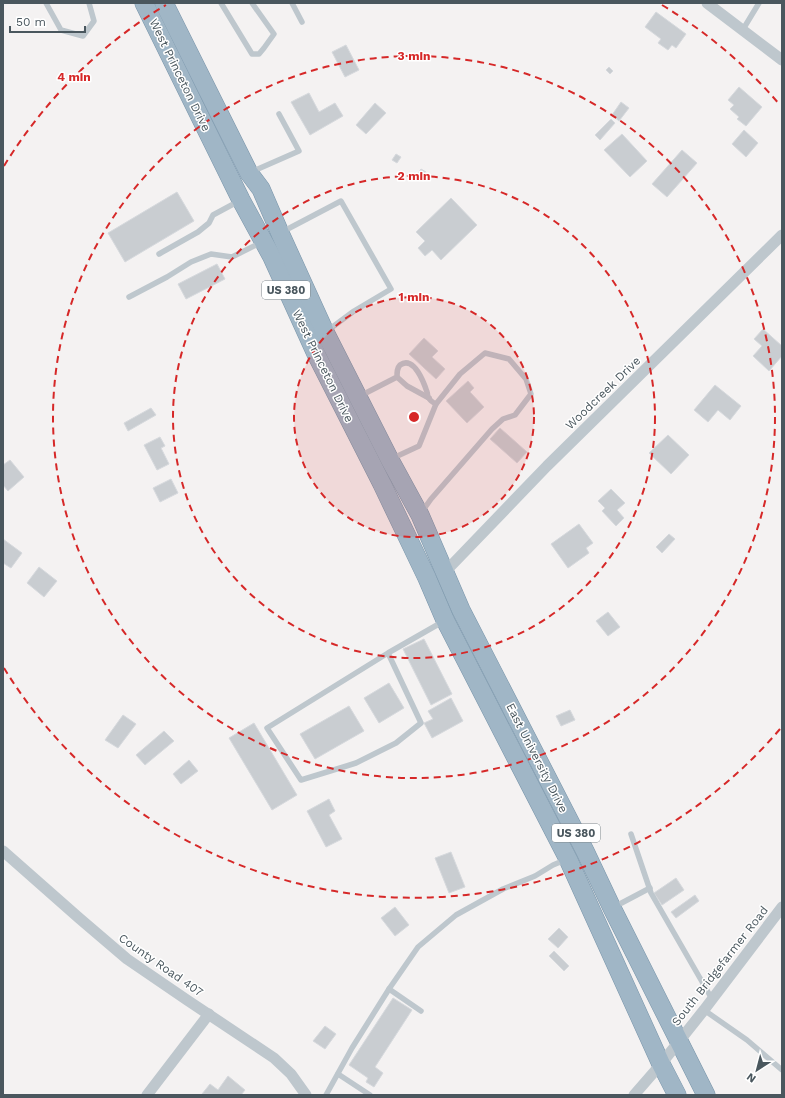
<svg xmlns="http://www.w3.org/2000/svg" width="785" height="1098" font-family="'Work Sans',sans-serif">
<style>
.building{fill:#c9cdd1;stroke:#d6d9dd}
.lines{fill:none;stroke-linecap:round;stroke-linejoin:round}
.trunk-casing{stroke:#7894a9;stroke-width:19}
.service{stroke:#bec7cd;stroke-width:5.5}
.minor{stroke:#bec7cd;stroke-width:11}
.trunk{stroke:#a0b6c6;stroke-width:18}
.ring{fill:none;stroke:#d62828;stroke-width:2;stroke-dasharray:7 5}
.labels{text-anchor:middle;stroke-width:3;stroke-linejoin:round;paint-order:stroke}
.shield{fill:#fff;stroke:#80898e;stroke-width:1}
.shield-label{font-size:11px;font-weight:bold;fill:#4a575e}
.street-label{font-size:12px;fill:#4a575e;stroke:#fff}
.centre{fill:#d62828;stroke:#fff;stroke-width:2}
.ring-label{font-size:12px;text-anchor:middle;font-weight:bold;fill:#d62828;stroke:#fff;stroke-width:3;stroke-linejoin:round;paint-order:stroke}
</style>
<rect width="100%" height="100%" fill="#f4f2f2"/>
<g class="building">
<polygon points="656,12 686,34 676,48 672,45 668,50 658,43 661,39 645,27"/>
<polygon points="346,45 359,70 345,77 332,52"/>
<polygon points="609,67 613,71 610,74 606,70"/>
<polygon points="739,87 762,107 746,126 737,119 739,117 730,109 734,105 728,100"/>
<polygon points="309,93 319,112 335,103 343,116 310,135 291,102"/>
<polygon points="621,102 629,108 619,121 612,115"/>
<polygon points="375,103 386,113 366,134 356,125"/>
<polygon points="611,119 615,123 600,140 595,135"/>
<polygon points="744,130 758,143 746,157 732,144"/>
<polygon points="622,134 647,161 630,177 604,150"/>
<polygon points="682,150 697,163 667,197 652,184"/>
<polygon points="396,154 401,157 397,163 392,160"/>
<polygon points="421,169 426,172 423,178 417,175"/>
<polygon points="177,192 194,221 125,262 108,233"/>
<polygon points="451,198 477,225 441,260 432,250 425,256 418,248 425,241 416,232"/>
<polygon points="217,264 225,279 186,299 178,284"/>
<polygon points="763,329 782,346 782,356 769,371 753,356 762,346 754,339"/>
<polygon points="424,338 438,351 432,357 445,369 436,379 409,354"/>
<polygon points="468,381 474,388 470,392 484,407 467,423 446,401"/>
<polygon points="715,385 741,406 730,420 718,410 708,422 694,410"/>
<polygon points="151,408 156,415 128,431 124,423"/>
<polygon points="500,428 527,452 517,463 490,439"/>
<polygon points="668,435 689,455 671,474 649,453"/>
<polygon points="160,437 165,446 161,448 169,464 157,470 144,445"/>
<polygon points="10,460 24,477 8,491 3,485 3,465"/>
<polygon points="171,479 178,493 160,502 153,488"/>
<polygon points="611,489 625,503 617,510 624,518 616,526 602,511 605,508 598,501"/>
<polygon points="579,524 593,543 586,548 589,553 568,568 551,544"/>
<polygon points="669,534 675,539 662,553 656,547"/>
<polygon points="3,539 22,553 11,568 3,563"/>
<polygon points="39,567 57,581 44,597 27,583"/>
<polygon points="608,612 620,627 608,636 596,621"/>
<polygon points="424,639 452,694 431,705 403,649"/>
<polygon points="389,683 404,708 379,723 364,698"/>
<polygon points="451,698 463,721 432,738 424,723 433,719 428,711"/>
<polygon points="349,706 364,731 315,759 300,734"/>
<polygon points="570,710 575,720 561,726 556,716"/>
<polygon points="123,715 136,724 118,748 105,740"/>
<polygon points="254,723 297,795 272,810 229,738"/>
<polygon points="164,731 174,741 145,765 136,755"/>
<polygon points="189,760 198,771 181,784 173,774"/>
<polygon points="329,799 335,811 329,815 342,839 326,847 307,811"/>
<polygon points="451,852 465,887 449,893 435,858"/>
<polygon points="676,878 684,890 662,905 654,893"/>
<polygon points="695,895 699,901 676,918 671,912"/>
<polygon points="395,907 409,925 395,936 381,918"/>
<polygon points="559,928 568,937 558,948 548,939"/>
<polygon points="554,951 569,966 564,971 549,956"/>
<polygon points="393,998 412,1010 375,1067 383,1073 374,1087 366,1082 368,1078 349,1065"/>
<polygon points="325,1026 336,1034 325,1049 313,1041"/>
<polygon points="228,1076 245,1090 241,1095 202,1094 210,1084 218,1090"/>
</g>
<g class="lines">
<g class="trunk-casing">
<g id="trunk">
<polyline points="144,3 241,200 272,257 317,356 382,484 427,578 445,620 568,859 661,1064 677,1095"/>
<polyline points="164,3 249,173 261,189 280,233 325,332 390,460 420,515 461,610 585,851 612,908 706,1095"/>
</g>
</g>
<g class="service">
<polyline points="46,3 61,30 83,36 94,21 89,3"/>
<polyline points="221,3 252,54 259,54 264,48 274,34 252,3"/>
<polyline points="292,3 302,22"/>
<polyline points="742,31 759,3"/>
<polyline points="251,172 299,151 279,114"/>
<polyline points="282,232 341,201 391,289 354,311 327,331"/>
<polyline points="159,254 198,232 209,223 213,215 239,201"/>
<polyline points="129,297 167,277 191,262 211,254 232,257 262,242"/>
<polyline points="397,377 407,386 429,398"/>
<path d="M360,396L397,377C397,372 397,368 400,365C414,355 424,383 427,392C428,394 427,397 429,398C430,401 434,403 436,404"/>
<polyline points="391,459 419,446 436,404 460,374 485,353 509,359 526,379 531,394 515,415 503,419 492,429 431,499 421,513"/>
<polyline points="388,653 421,723 396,743 356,763 301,780 267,728 388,653 444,621"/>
<polyline points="631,834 651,893 712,999"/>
<polyline points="614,907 650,888"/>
<polyline points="389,989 421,1011"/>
<polyline points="704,1010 747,1040 782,1070"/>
<polyline points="338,1074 370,1095"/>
<polyline points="326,1095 352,1048 389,989 418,947 456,915 503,889 535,876 553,865 565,860"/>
</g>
<g class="minor">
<polyline points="707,3 782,60"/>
<polyline points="445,572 547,466 782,235"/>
<polyline points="3,851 79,918 127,959 187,1000 274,1058 291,1074 306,1095"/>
<polyline points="147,1095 209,1014"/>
<polyline points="634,1095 661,1064 704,1010 782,907"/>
</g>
<use href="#trunk" class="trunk"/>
</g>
<circle cx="414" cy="417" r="120" fill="#d62828" fill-opacity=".12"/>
<g class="ring">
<circle cx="414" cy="417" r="120"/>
<circle cx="414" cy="417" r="241"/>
<circle cx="414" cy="417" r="361"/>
<path d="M780 729A481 481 0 0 1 4 668M4 166A481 481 0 0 1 166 5M662 5A481 481 0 0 1 780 105"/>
</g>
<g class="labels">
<g class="shield">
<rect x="262" y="281" width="48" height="18" rx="3"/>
<rect x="552" y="824" width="48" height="18" rx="3"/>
</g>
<g class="shield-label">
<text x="286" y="294">US 380</text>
<text x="576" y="837">US 380</text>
</g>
<g class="street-label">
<text transform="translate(180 75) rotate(64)" y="4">West Princeton Drive</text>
<text transform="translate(323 366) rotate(64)" y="4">West Princeton Drive</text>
<text transform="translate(603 393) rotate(-44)" y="4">Woodcreek Drive</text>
<text transform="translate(537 758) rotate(63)" y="4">East University Drive</text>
<text transform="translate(161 965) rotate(35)" y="4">County Road 407</text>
<text transform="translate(720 966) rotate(-52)" y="4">South Bridgefarmer Road</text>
</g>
</g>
<circle cx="414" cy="417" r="6" class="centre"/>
<g class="ring-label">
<text x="414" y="60">3 min</text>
<text x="74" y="81">4 min</text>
<text x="414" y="180">2 min</text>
<text x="414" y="301">1 min</text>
</g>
<rect width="785" height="1098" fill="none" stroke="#4a575e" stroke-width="8"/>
<g transform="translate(757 1070) rotate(216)" stroke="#ffffff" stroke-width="3" paint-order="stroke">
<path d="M0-3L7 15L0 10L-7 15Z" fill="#4a575e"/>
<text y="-6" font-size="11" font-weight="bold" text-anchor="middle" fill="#4a575e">N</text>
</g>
<path d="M10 26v6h75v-6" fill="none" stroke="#4a575e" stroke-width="2"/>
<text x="16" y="26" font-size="12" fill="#4a575e" stroke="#ffffff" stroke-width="3" paint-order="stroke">50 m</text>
</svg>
